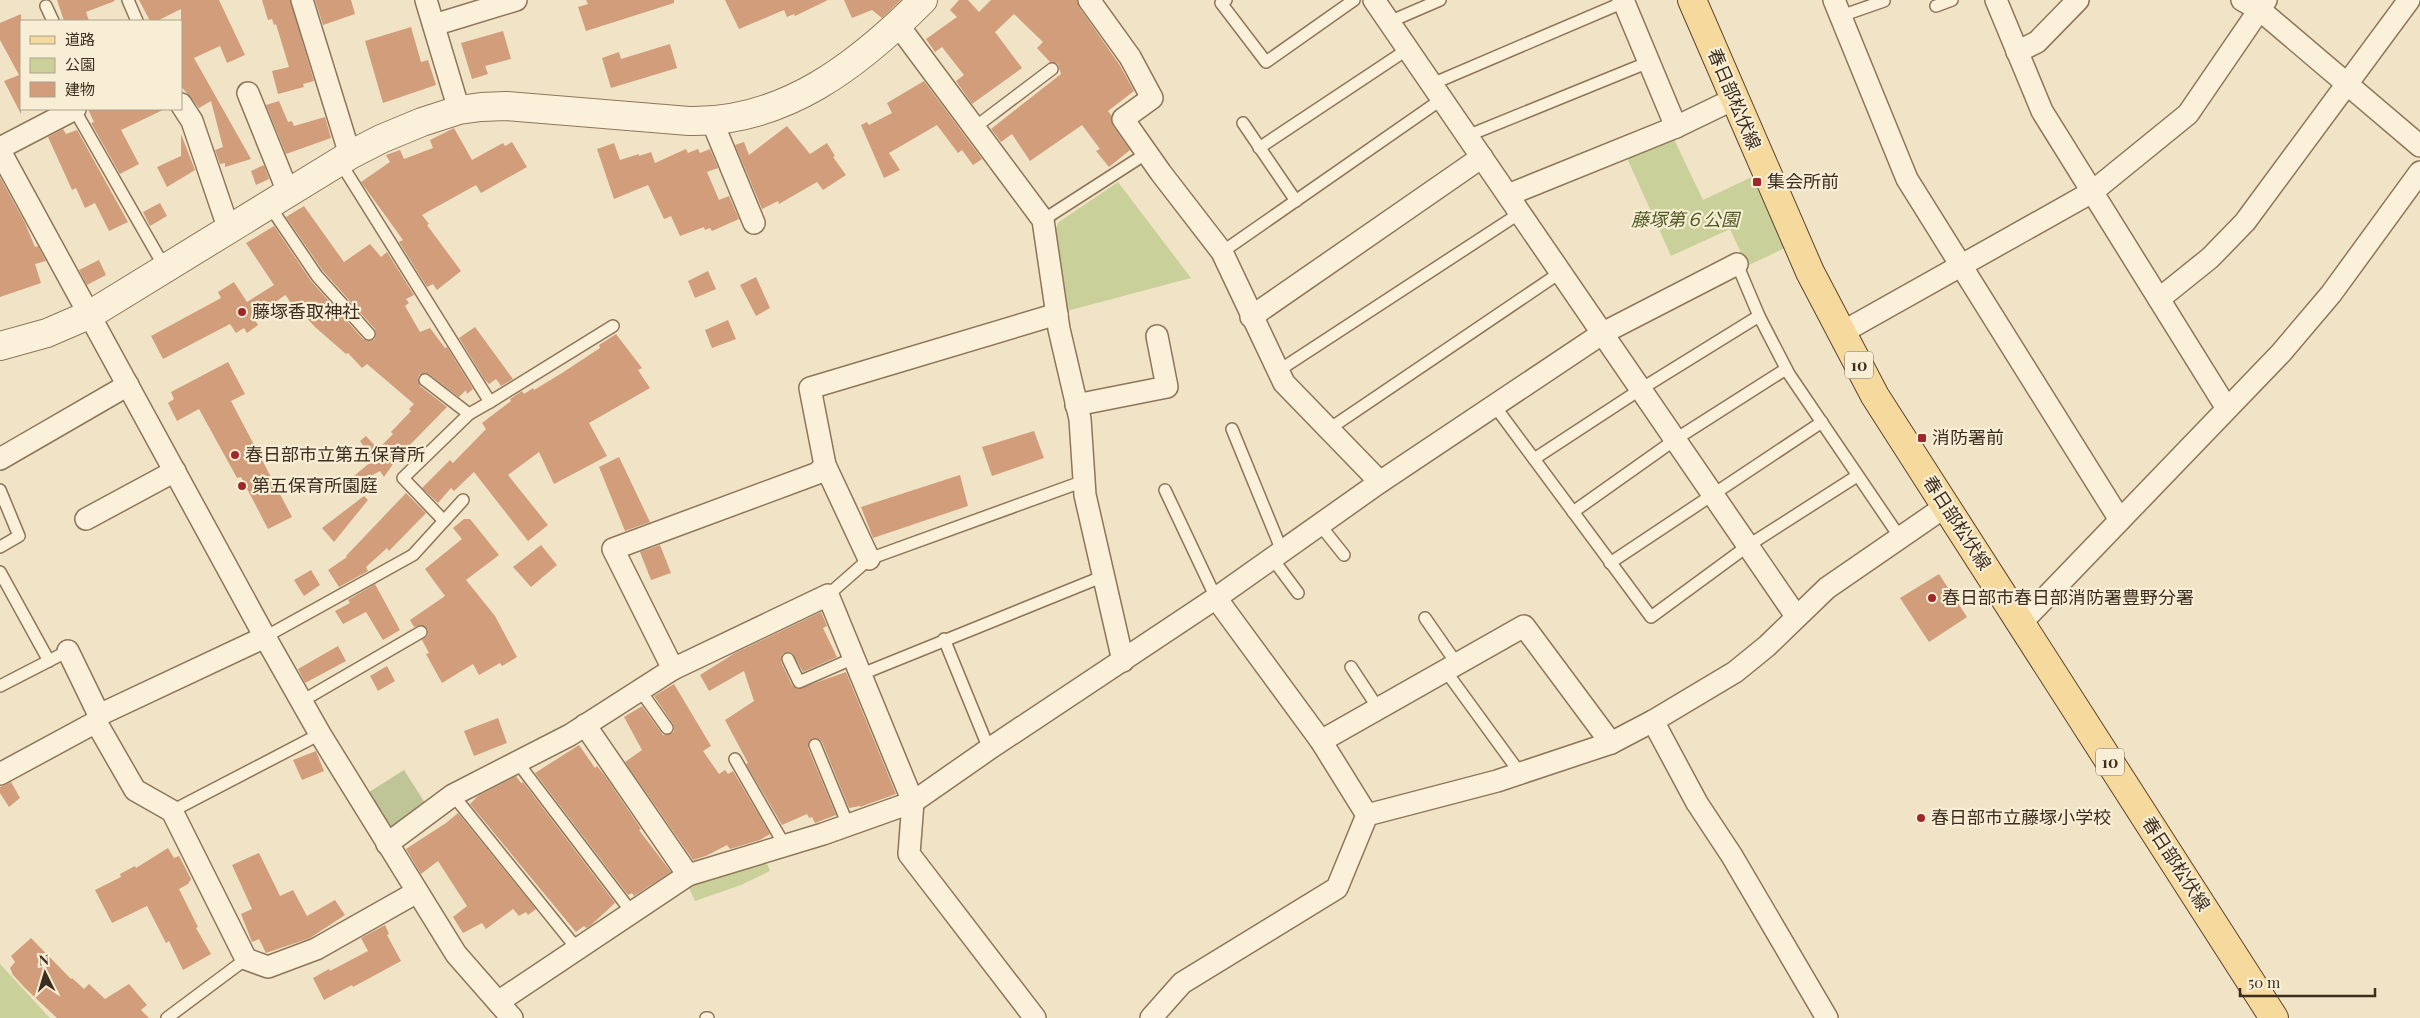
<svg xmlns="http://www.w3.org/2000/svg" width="2420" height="1018" font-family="'Playfair Display','Noto Sans JP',serif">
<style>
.green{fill:#cad099}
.cemetery{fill:#c0c598}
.building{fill:#d19d7a}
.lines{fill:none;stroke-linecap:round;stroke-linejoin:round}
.service-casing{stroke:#8e755a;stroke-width:14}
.minor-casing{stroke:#8e755a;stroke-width:24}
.tertiary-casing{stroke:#8e755a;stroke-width:30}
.primary-casing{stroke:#5c432f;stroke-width:30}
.service{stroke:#fbf1da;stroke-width:11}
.minor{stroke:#fbf1da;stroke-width:21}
.tertiary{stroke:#fbf1da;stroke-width:28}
.primary{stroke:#f5d99d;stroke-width:28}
.poi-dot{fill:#a02729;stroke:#f8eed6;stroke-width:2}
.labels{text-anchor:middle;stroke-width:4.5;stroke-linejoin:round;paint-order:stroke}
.shield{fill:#f8eed6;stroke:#756756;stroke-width:1}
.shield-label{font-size:16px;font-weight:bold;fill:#3d2d1f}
.street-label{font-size:18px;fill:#3d2d1f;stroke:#f8eed6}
.poi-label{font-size:18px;fill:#3d2d1f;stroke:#f8eed6;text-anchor:start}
.park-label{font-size:18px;font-style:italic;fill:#4e5b24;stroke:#f8eed6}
</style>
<rect width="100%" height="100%" fill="#f1e4c6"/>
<g class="green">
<polygon points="1673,137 1703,200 1752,177 1785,248 1747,266 1730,229 1671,256 1627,158"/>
<polygon points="1118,182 1191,278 1067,311 1055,230 1059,222"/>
<polygon points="765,859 770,871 741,885 695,901 688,886"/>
<polygon points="0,964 50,1018 0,1018"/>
</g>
<polygon class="cemetery" points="404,770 427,806 394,829 386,827 366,794"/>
<g class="building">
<polygon points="57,0 114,0 115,1 86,12 89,21 64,21"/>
<polygon points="139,0 219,0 245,55 227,63 220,46 194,58 251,159 225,167 225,163 220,164 215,150 223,147 211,101 199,108 181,86 181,9 157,21 150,21"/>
<polygon points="262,0 290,0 314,81 303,84 304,87 278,94 272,71 289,67 276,24 274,25 272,19 268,20"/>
<polygon points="315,0 351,0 355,14 323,25"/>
<polygon points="586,0 674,0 674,3 586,31 578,7 588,4"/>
<polygon points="725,0 828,0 795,16 794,14 787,17 784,10 739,29"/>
<polygon points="844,0 901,0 882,18 872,10 852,18"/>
<polygon points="959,0 968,0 979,12 991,0 1077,0 1079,7 1119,64 1134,91 1108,111 1111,115 1113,126 1130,150 1109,167 1096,151 1100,149 1082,125 1030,161 1012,134 1001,142 991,129 1061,74 1058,64 1050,62 1037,48 1043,42 1014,14 995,32 1022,68 972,104 956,81 964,75 942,47 935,52 926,39 957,17 950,10"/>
<polygon points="21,14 21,114 4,81 19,75 0,40 0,23"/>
<polygon points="411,27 421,62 428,60 436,85 383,103 365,41"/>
<polygon points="503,31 511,59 485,66 488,74 472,79 461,43"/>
<polygon points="670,44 677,68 611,88 602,58 619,52 621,59"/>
<polygon points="924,81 982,159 973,165 962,150 958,153 937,125 889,153 900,170 884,178 861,125 867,122 869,125 892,113 887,103"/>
<polygon points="279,101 288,122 292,121 294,126 325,117 331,138 286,154 266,105"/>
<polygon points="88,109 165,109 121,130 139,164 120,174 91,123 94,122"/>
<polygon points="787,126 810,154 827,143 835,156 833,157 846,175 823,190 817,182 779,204 778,201 762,209 735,145 744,142 749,155"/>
<polygon points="454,128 472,160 503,143 505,146 512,142 527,167 481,193 476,185 422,215 429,224 427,225 461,271 437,290 433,284 427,287 399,242 403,240 361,182 390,162 386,155 400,150 404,159 433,148 430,140"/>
<polygon points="63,129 66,134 77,130 128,222 109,231 95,203 85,208 76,188 72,190 48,137"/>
<polygon points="181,134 195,170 167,187 157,167 181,156"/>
<polygon points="614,143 620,160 639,154 639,156 651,152 655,163 686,149 688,153 698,149 700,153 710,149 718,168 707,172 719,200 729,196 739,219 712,231 710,228 705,230 704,227 680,236 671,216 664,219 648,185 614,199 597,149"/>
<polygon points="264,165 269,179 256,185 251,171"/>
<polygon points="0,177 25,223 35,247 38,246 46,261 35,264 41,283 0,297"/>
<polygon points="160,203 167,216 150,226 143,212"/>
<polygon points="304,206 344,262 370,244 381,257 387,252 414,295 406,299 409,303 405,306 420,332 430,328 445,348 447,347 473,389 467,394 466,390 459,397 429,374 426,373 419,375 418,379 420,386 447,407 398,457 384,477 380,471 352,486 348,481 373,460 360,441 366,436 378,449 393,434 391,432 411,411 409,409 414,404 367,364 362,368 348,353 346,354 315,327 301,312 298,314 287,297 285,295 261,313 263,315 255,320 258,325 247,333 244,328 236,333 230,324 163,359 151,336 221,298 218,292 234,282 247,302 274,285 246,243 274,226 311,281 363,339 367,341 374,340 376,336 375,329 323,271 286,217"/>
<polygon points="99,260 106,275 87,285 79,270"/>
<polygon points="708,271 716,289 695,298 688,281"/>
<polygon points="756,277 770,308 756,316 740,285"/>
<polygon points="728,320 736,339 712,348 705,330"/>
<polygon points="475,327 513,379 501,386 496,379 489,384 485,380 459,338"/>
<polygon points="616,334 642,368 638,370 650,388 589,423 607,456 554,484 539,452 508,475 548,525 528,541 474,472 454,491 451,488 438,503 422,488 450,460 453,463 486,429 482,423 511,401 510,399 522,391 524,394 533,388 534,390 562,373 600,348 599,345"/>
<polygon points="228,362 245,394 231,401 292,517 268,529 241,477 237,478 199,409 177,421 168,403 174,399 171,392"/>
<polygon points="1034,431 1044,458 992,476 982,447"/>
<polygon points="619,457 650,522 625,531 599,467"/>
<polygon points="960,475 968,506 873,538 861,507"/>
<polygon points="406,493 426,513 389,551 387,548 366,567 368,571 339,587 328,570 347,557 346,556"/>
<polygon points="364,496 368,500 334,542 322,528"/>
<polygon points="464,519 470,519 499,555 466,580 495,616 517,657 502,666 500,663 479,675 473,664 442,683 426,654 429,653 422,640 428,635 428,629 421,625 414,627 410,620 445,596 425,569 462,539 453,528"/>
<polygon points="541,545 557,565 531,587 513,567"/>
<polygon points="660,545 671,573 651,580 640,552"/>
<polygon points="311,570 320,585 304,596 294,580"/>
<polygon points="1939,574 1967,617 1929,642 1900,598"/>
<polygon points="375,584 400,630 383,640 366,612 343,624 335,611 350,603 348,600"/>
<polygon points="821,612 827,626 823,628 837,657 803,672 792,653 788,652 782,654 781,662 792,685 798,689 846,672 896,794 860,807 860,806 849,808 822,742 819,739 813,738 809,741 808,748 836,815 815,823 812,817 809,818 807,814 782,825 746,764 748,763 725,720 754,701 744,671 709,691 700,675 735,653"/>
<polygon points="338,646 346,661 305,683 298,669"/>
<polygon points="387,666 395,681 378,691 370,676"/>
<polygon points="674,684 711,746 703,751 719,774 725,770 728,774 733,771 770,834 760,840 730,849 727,845 706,856 693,860 625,762 642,750 624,717 642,706 663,735 668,735 674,732 673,724 654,696"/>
<polygon points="498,718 507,743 474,756 464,731"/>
<polygon points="579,745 595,768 597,766 605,776 641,829 639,830 671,872 634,896 632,893 628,895 535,773"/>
<polygon points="316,751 324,771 302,780 293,760"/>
<polygon points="516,776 521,783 523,782 615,903 590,926 586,928 584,926 576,932 470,804 478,796"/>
<polygon points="11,782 20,798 9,807 0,793 0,787"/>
<polygon points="458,813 536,909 528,915 526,912 519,916 513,909 486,929 482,923 463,933 453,917 467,906 438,861 421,874 406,849 446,823"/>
<polygon points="168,848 174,858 179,856 191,879 188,884 179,889 198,927 196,928 211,954 183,970 169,941 166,943 147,906 112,923 95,890 121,877 120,874 135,866 136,868"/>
<polygon points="259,853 280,896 293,890 307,916 335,900 345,915 310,938 266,953 259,939 252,942 241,914 252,909 232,865"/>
<polygon points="385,925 389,934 387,935 401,961 353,987 352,985 324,1000 313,978 329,969 330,971 368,951 361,938"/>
<polygon points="31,938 71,979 72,978 84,989 89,984 105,999 129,984 147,1005 141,1010 149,1018 57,1018 26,989 13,975 10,968 15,962 11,956"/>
</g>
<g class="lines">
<g class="service-casing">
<g id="service">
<polyline points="128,0 137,21"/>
<polyline points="1226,0 1221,3 1266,62 1354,0"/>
<polyline points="46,6 53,21"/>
<polyline points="1936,6 1952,0"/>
<polyline points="1841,16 1884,1"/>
<polyline points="1389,22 1440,0"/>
<polyline points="1432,84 1624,2"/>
<polyline points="74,109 165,268"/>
<polyline points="1243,123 1296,201"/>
<polyline points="974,128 1052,69"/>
<polyline points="1467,136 1649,62"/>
<polyline points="1259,148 1408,49"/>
<polyline points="340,162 490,402 613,326"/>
<polyline points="269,205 317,276 369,334"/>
<polyline points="1043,220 1147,153"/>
<polyline points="1222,252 1442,99"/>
<polyline points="1737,264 1759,316 1789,374 1901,539"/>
<polyline points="1278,371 1520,213"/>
<polyline points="425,380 469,414 490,402"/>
<polyline points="1494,405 1651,617 1749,545 1857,476"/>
<polyline points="1232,429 1282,551"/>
<polyline points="1329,429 1561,272"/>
<polyline points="1534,459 1641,389 1759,316"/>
<polyline points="0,490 19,536 0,547"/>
<polyline points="1165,490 1216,598"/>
<polyline points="1573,512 1676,439 1786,369"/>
<polyline points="444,521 403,478 469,414"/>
<polyline points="1320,525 1344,555"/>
<polyline points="1272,558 1298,593"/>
<polyline points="1610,563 1822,422"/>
<polyline points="0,572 49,661"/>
<polyline points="828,595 869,559 1084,481"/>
<polyline points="1425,618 1457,664"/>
<polyline points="265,637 413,555 463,500"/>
<polyline points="944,639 989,749"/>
<polyline points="788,659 799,682 854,658"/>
<polyline points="1351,667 1378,708"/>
<polyline points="1445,670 1520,773"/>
<polyline points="862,674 1104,576"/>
<polyline points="0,686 68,651"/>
<polyline points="640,690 667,728"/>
<polyline points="302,701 421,632"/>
<polyline points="815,745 848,825"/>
<polyline points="735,759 785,846"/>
<polyline points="518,763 633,914"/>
<polyline points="453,795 578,950"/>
<polyline points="172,811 320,734"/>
<polyline points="167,1018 246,959"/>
<polyline points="706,1018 708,1018"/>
</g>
</g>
<g class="minor-casing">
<g id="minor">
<polyline points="302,0 350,155"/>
<polyline points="426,0 459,110"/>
<polyline points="1089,0 1130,57 1152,98 1123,119 1161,173 1222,252 1284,383 1380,482"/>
<polyline points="1374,0 1796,616"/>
<polyline points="1623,0 1676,127"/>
<polyline points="1834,0 1907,179 2120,520"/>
<polyline points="1996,0 2042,111 2226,407"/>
<polyline points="2242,0 2260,10 2420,146"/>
<polyline points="434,25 516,0"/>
<polyline points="898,25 1043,220 1059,329 1080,419 1085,495 1123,661"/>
<polyline points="2017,52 2037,42 2078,0"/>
<polyline points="248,93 288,192"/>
<polyline points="181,104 192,121 229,230"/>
<polyline points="712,121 754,223"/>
<polyline points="0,148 75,109"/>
<polyline points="0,151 265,637 320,734 456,954 512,1018"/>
<polyline points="1508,195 1676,127 1734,99"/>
<polyline points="2159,299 2210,258 2245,222 2409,0"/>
<polyline points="1251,317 1482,157"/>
<polyline points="1841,333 2092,192 2188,114 2266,0"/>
<polyline points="1076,405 1167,387 1157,336"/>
<polyline points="0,459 128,385"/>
<polyline points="825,465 869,559"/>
<polyline points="86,519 175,471"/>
<polyline points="1216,598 1321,741 1367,815"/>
<polyline points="2021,623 2281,353 2331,294 2420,172"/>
<polyline points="68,651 99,715"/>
<polyline points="673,669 613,549 818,473 825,465 810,388 1057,314"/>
<polyline points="1653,721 1697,803 1732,856 1827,1018"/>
<polyline points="96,722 135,790 172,811 246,959 268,967 316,949 417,892"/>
<polyline points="585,725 688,875"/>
<polyline points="1321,741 1524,626 1611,743"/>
<polyline points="0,774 96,722 99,715 265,637"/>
<polyline points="1367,815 1497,781 1611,743 1653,721 1735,672 1767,646 1827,588 1946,506"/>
<polyline points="387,844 453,795 570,735 673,669 828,595 913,802 909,854 1035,1018"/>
<polyline points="498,1002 688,875 823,834 913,802 989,749 1216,598 1380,482 1603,333 1737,264"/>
<polyline points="1151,1018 1182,983 1337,888 1367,815"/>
</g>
</g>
<g class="tertiary-casing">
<path id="tertiary" d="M0,346L47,333L91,314L350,155L381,139L422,122L459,110L481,107L506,106L689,121C785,123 859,64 923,0"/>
</g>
<g class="primary-casing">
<polyline id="primary" points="1692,0 1810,272 1875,396 2274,1018"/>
</g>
<use href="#service" class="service"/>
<use href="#minor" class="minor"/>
<use href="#tertiary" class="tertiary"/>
<use href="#primary" class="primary"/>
</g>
<g class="poi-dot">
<rect x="1752" y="177" width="10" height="10" rx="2.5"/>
<circle cx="242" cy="312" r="5"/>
<rect x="1917" y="433" width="10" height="10" rx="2.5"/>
<circle cx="235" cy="455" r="5"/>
<circle cx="242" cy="486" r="5"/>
<circle cx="1932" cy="598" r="5"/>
<circle cx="1921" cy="818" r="5"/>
</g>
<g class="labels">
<g class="shield">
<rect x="1845" y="351.5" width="28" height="27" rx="4"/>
<rect x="2096" y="748.5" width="28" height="27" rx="4"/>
</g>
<g class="shield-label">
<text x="1859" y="371">10</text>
<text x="2110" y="768">10</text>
</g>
<g class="street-label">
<text transform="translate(1734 99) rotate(67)" y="6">春日部松伏線</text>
<text transform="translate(1957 523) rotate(57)" y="6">春日部松伏線</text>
<text transform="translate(2176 864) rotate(57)" y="6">春日部松伏線</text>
</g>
<g class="poi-label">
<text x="1767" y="188">集会所前</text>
<text x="252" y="318">藤塚香取神社</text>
<text x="1932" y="444">消防署前</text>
<text x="245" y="461">春日部市立第五保育所</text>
<text x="252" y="492">第五保育所園庭</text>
<text x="1942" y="604">春日部市春日部消防署豊野分署</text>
<text x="1931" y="824">春日部市立藤塚小学校</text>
</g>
<g class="park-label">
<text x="1685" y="226">藤塚第６公園</text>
</g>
</g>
<rect x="20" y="20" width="162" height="90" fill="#f8eed6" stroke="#ada18d"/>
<rect x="30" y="36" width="25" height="8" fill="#f5d99d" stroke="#ada18d"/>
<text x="65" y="45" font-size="15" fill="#3d2d1f">道路</text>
<rect x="30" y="58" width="25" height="15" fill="#cad099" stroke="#ada18d"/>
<text x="65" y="70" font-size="15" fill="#3d2d1f">公園</text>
<rect x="30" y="82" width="25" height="15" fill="#d19d7a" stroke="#ada18d"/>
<text x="65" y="95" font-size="15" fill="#3d2d1f">建物</text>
<g transform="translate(45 973) rotate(355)" stroke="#f8eed6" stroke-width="4" paint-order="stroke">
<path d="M0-4L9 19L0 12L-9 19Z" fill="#3d2d1f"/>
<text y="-8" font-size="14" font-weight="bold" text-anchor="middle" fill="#3d2d1f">N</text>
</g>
<path d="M2240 988v8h135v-8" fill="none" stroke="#3d2d1f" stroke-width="2.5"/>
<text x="2248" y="988" font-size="15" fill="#3d2d1f" stroke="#f8eed6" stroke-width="4" paint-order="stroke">50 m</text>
</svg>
